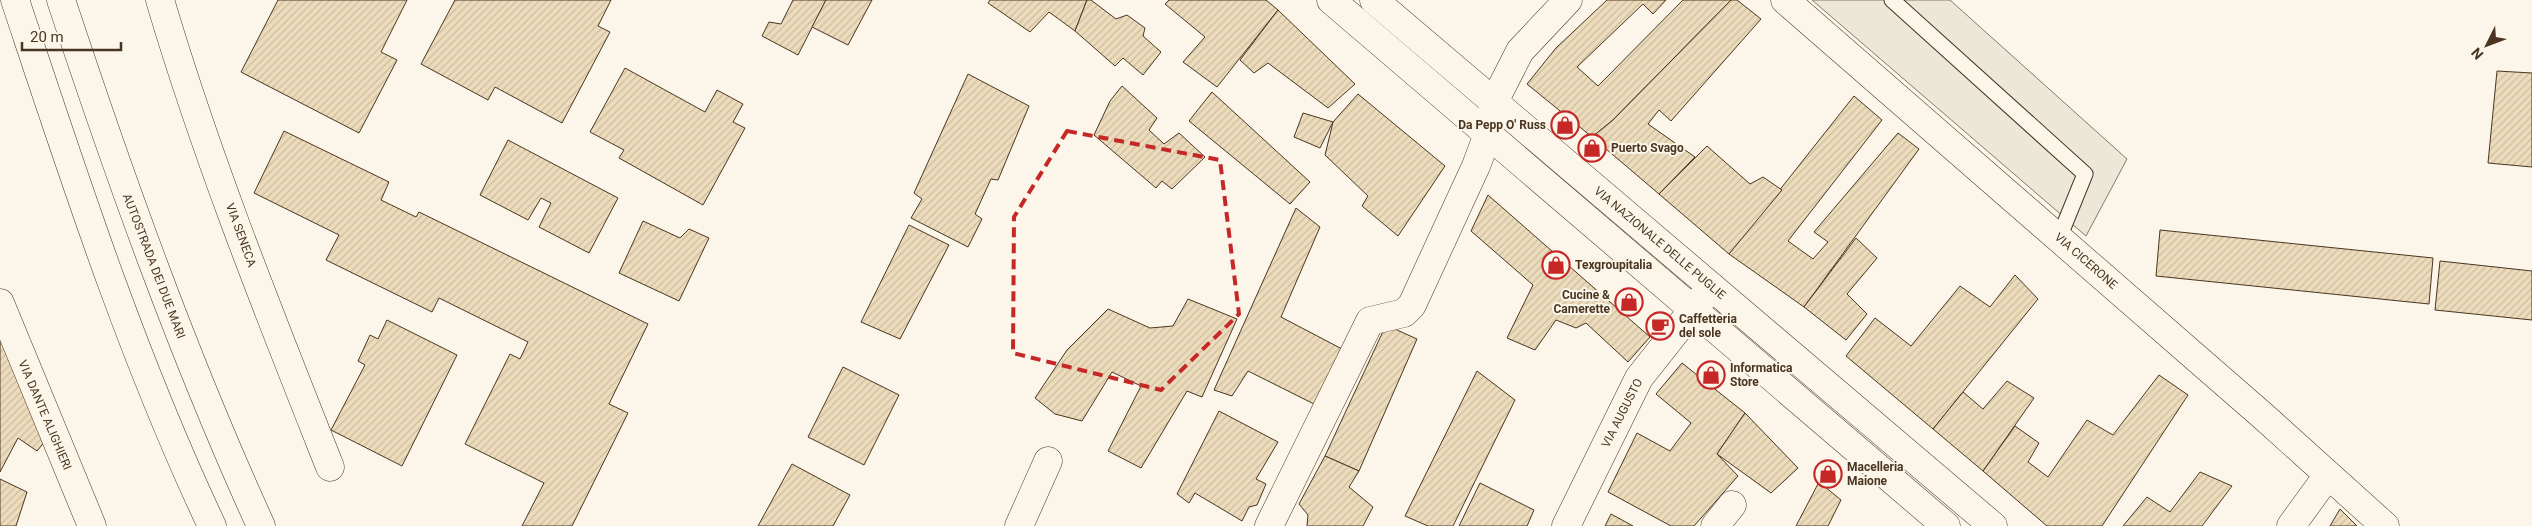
<svg xmlns="http://www.w3.org/2000/svg" width="2532" height="526" font-family="Roboto,sans-serif">
<style>
.parking{fill:#ede7d9;stroke:#887966}
.building{fill:url(#building-hatch);stroke:#4a3520}
.lines{fill:none;stroke-linecap:round;stroke-linejoin:round}
.service-casing{stroke:#4a3520;stroke-width:17}
.minor-casing{stroke:#4a3520;stroke-width:29}
.primary-casing{stroke:#4a3520;stroke-width:29}
.motorway-casing{stroke:#4a3520;stroke-width:29}
.service{stroke:#fbf6e9;stroke-width:15}
.minor{stroke:#fbf6e9;stroke-width:28}
.primary{stroke:#fbf6e9;stroke-width:28}
.motorway{stroke:#fbf6e9;stroke-width:28}
.marked{fill:none;stroke:#c62828;stroke-width:4;stroke-dasharray:10 6;stroke-linejoin:round}
.labels{text-anchor:middle;stroke-width:4;stroke-linejoin:round;paint-order:stroke}
.poi-label{font-size:12px;font-weight:bold;fill:#4a3520;stroke:#fbf6e9;text-anchor:start}
.street-label{font-size:12px;fill:#4a3520;stroke:#fbf6e9}
</style>
<defs>
<pattern id="building-hatch" width="6" height="6" patternUnits="userSpaceOnUse" patternTransform="scale(1.25)"><rect width="6" height="6" fill="#ecdcbc"/><path d="M-1 1l2-2M0 6l6-6M5 7l2-2" fill="none" stroke="#ccbda1"/></pattern>
</defs>
<rect width="100%" height="100%" fill="#fbf6e9"/>
<polygon class="parking" points="1812,0 1950,0 2127,159 2086,236"/>
<g class="building">
<polygon points="278,0 407,0 381,52 397,60 359,133 241,72"/>
<polygon points="455,0 611,0 598,26 610,32 562,123 495,87 488,100 421,64"/>
<polygon points="793,0 826,0 798,55 762,36 769,22 781,24"/>
<polygon points="826,0 872,0 848,45 812,27"/>
<polygon points="990,0 1087,0 1075,31 1049,12 1030,32 988,3"/>
<polygon points="1087,0 1091,0 1116,19 1127,15 1145,28 1143,36 1161,52 1143,75 1123,58 1115,66 1075,31"/>
<polygon points="1169,0 1266,0 1278,10 1217,87 1183,62 1205,37 1165,4"/>
<polygon points="1607,0 1666,0 1653,14 1643,4 1577,67 1598,86 1683,0 1731,0 1613,120 1592,137 1527,84 1556,48"/>
<polygon points="1731,0 1737,0 1761,19 1671,121 1659,110 1648,124 1695,157 1659,194 1592,137 1613,120"/>
<polygon points="1278,10 1355,84 1328,108 1268,63 1254,73 1240,60"/>
<polygon points="625,68 705,112 717,90 743,104 733,122 745,128 703,205 619,158 624,150 590,132"/>
<polygon points="2497,71 2532,73 2532,167 2488,163"/>
<polygon points="968,74 1029,106 998,180 991,179 975,214 982,219 968,247 911,218 922,199 914,193"/>
<polygon points="1122,86 1157,118 1149,130 1164,144 1179,133 1205,157 1172,189 1162,181 1156,188 1094,135 1110,101"/>
<polygon points="1212,92 1310,182 1290,204 1189,121"/>
<polygon points="1358,94 1445,166 1398,236 1362,206 1368,196 1325,155 1333,122"/>
<polygon points="1854,96 1882,120 1788,241 1813,259 1828,242 1814,232 1898,133 1919,149 1804,307 1729,254"/>
<polygon points="1303,113 1333,122 1320,148 1294,137"/>
<polygon points="284,131 389,182 381,200 416,217 419,212 648,324 609,404 628,413 572,526 522,526 544,483 465,444 510,354 520,359 528,342 439,298 432,312 326,260 339,235 254,193"/>
<polygon points="508,140 618,198 589,253 539,227 551,203 541,198 528,220 480,195"/>
<polygon points="1707,146 1750,184 1763,177 1782,190 1729,254 1659,194"/>
<polygon points="1488,195 1650,337 1628,362 1586,323 1576,328 1556,320 1535,350 1507,338 1533,285 1471,231"/>
<polygon points="1296,208 1320,227 1281,317 1342,349 1316,405 1248,371 1232,396 1214,390"/>
<polygon points="643,221 680,238 689,229 709,238 679,301 619,273"/>
<polygon points="909,225 949,245 900,339 861,322"/>
<polygon points="2160,230 2433,258 2429,304 2156,276"/>
<polygon points="1856,238 1877,258 1847,294 1867,314 1846,340 1804,307"/>
<polygon points="2440,261 2532,271 2532,320 2435,310"/>
<polygon points="2015,275 2038,299 1933,429 1846,356 1875,318 1911,346 1960,286 1990,307"/>
<polygon points="1188,299 1237,319 1202,397 1187,391 1141,468 1108,451 1141,386 1112,372 1082,421 1055,414 1035,398 1067,350 1108,309 1150,328 1173,326"/>
<polygon points="387,320 457,355 402,466 331,430 365,365 358,361 370,335 378,339"/>
<polygon points="1386,325 1417,339 1359,471 1325,456"/>
<polygon points="0,328 46,440 37,451 18,438 0,472"/>
<polygon points="1682,363 1745,413 1717,454 1738,476 1694,526 1671,526 1608,492 1637,433 1670,451 1691,423 1656,394"/>
<polygon points="843,367 899,395 864,465 808,437"/>
<polygon points="1477,371 1515,400 1453,526 1428,526 1405,516"/>
<polygon points="2159,375 2188,395 2102,526 2047,526 1983,471 2015,426 2039,443 2028,462 2048,477 2087,420 2113,435"/>
<polygon points="2007,381 2034,398 1983,471 1933,429 1963,392 1983,409"/>
<polygon points="1219,411 1278,442 1256,479 1266,484 1257,505 1249,507 1242,521 1195,493 1189,503 1177,494"/>
<polygon points="1745,413 1798,468 1771,493 1717,454"/>
<polygon points="1325,456 1359,471 1349,487 1373,507 1363,526 1307,526 1308,515 1299,504"/>
<polygon points="792,464 850,495 833,526 758,526"/>
<polygon points="2200,472 2232,486 2202,526 2123,526 2147,497 2170,512"/>
<polygon points="0,479 27,492 16,526 0,526"/>
<polygon points="1819,482 1841,500 1828,526 1796,526"/>
<polygon points="1480,483 1534,510 1527,526 1459,526"/>
<polygon points="2340,509 2357,526 2330,526"/>
<polygon points="1611,514 1633,526 1605,526"/>
</g>
<g class="lines">
<g class="service-casing">
<polyline id="service" points="1892,0 2085,174 2059,238"/>
</g>
<g class="minor-casing">
<g id="minor">
<path d="M160,0C207,159 269,313 330,467"/>
<polyline points="1785,0 2263,416 2385,526"/>
<polyline points="0,303 92,526"/>
<polyline points="1019,526 1048,461"/>
<polyline points="1269,526 1370,321 1404,313 1412,305 1476,166 1488,134 1494,102 1520,51 1568,0"/>
<polyline points="1566,526 1639,378 1711,287"/>
<polyline points="1715,526 1732,505"/>
<polyline points="2291,526 2328,475"/>
</g>
</g>
<g class="primary-casing">
<g id="primary">
<polyline points="1331,0 1946,526"/>
<polyline points="1374,0 1993,526"/>
</g>
</g>
<g class="motorway-casing">
<g id="motorway">
<path d="M15,0C74,177 132,357 212,526"/>
<path d="M61,0C120,178 183,355 261,526"/>
</g>
</g>
<use href="#service" class="service"/>
<use href="#minor" class="minor"/>
<use href="#primary" class="primary"/>
<use href="#motorway" class="motorway"/>
</g>
<path class="marked" d="M1067,131L1220,160L1239,314L1161,390L1013,353L1014,217Z"/>
<defs>
<g id="shop-ring" transform="scale(1.4375)"><circle r="9.5" fill="#fbf6e9" stroke="#c62828" stroke-width="1.5"/><path d="M-5-2.5h2.3a2.7 3.5 0 0 1 5.4 0H5L5.5 6h-11ZM-1.5-2.5h3a1.5 2.3 0 0 0-3 0Z" fill="#c62828"/></g>
<g id="cafe-ring" transform="scale(1.4375)"><circle r="9.5" fill="#fbf6e9" stroke="#c62828" stroke-width="1.5"/><path d="M-5.5-4.5H6V0H3Q3 3.5 0 3.5H-2.5Q-5.5 3.5-5.5 0ZM3-3.2v2h1.7v-2ZM-6 4.5H4V6H-6Z" fill="#c62828"/></g>
</defs>
<g fill-rule="evenodd">
<use href="#shop-ring" x="1565" y="125"/>
<use href="#shop-ring" x="1592" y="148"/>
<use href="#shop-ring" x="1556" y="265"/>
<use href="#shop-ring" x="1629" y="302"/>
<use href="#cafe-ring" x="1660" y="326"/>
<use href="#shop-ring" x="1711" y="375"/>
<use href="#shop-ring" x="1828" y="474"/>
</g>
<g class="labels">
<g class="poi-label">
<text x="1546" y="129" text-anchor="end">Da Pepp O' Russ</text>
<text x="1611" y="152">Puerto Svago</text>
<text x="1575" y="269">Texgroupitalia</text>
<text x="1610" y="299" text-anchor="end">Cucine &amp;<tspan x="1610" dy="14">Camerette</tspan></text>
<text x="1679" y="323">Caffetteria<tspan x="1679" dy="14">del sole</tspan></text>
<text x="1730" y="372">Informatica<tspan x="1730" dy="14">Store</tspan></text>
<text x="1847" y="471">Macelleria<tspan x="1847" dy="14">Maione</tspan></text>
</g>
<g class="street-label">
<text transform="translate(241 235) rotate(70)" y="4">VIA SENECA</text>
<text transform="translate(1660 243) rotate(40)" y="4">VIA NAZIONALE DELLE PUGLIE</text>
<text transform="translate(2086 261) rotate(41)" y="4">VIA CICERONE</text>
<text transform="translate(154 266) rotate(69)" y="4">AUTOSTRADA DEI DUE MARI</text>
<text transform="translate(1622 413) rotate(-63)" y="4">VIA AUGUSTO</text>
<text transform="translate(45 415) rotate(67)" y="4">VIA DANTE ALIGHIERI</text>
</g>
</g>
<g transform="translate(2487 45) rotate(228)" stroke="#fbf6e9" stroke-width="4" paint-order="stroke">
<path d="M0-4L9 19L0 12L-9 19Z" fill="#4a3520"/>
<text y="-8" font-size="14" font-weight="bold" text-anchor="middle" fill="#4a3520">N</text>
</g>
<path d="M22 42v8h99v-8" fill="none" stroke="#4a3520" stroke-width="2.5"/>
<text x="30" y="42" font-size="15" fill="#4a3520" stroke="#fbf6e9" stroke-width="4" paint-order="stroke">20 m</text>
</svg>
